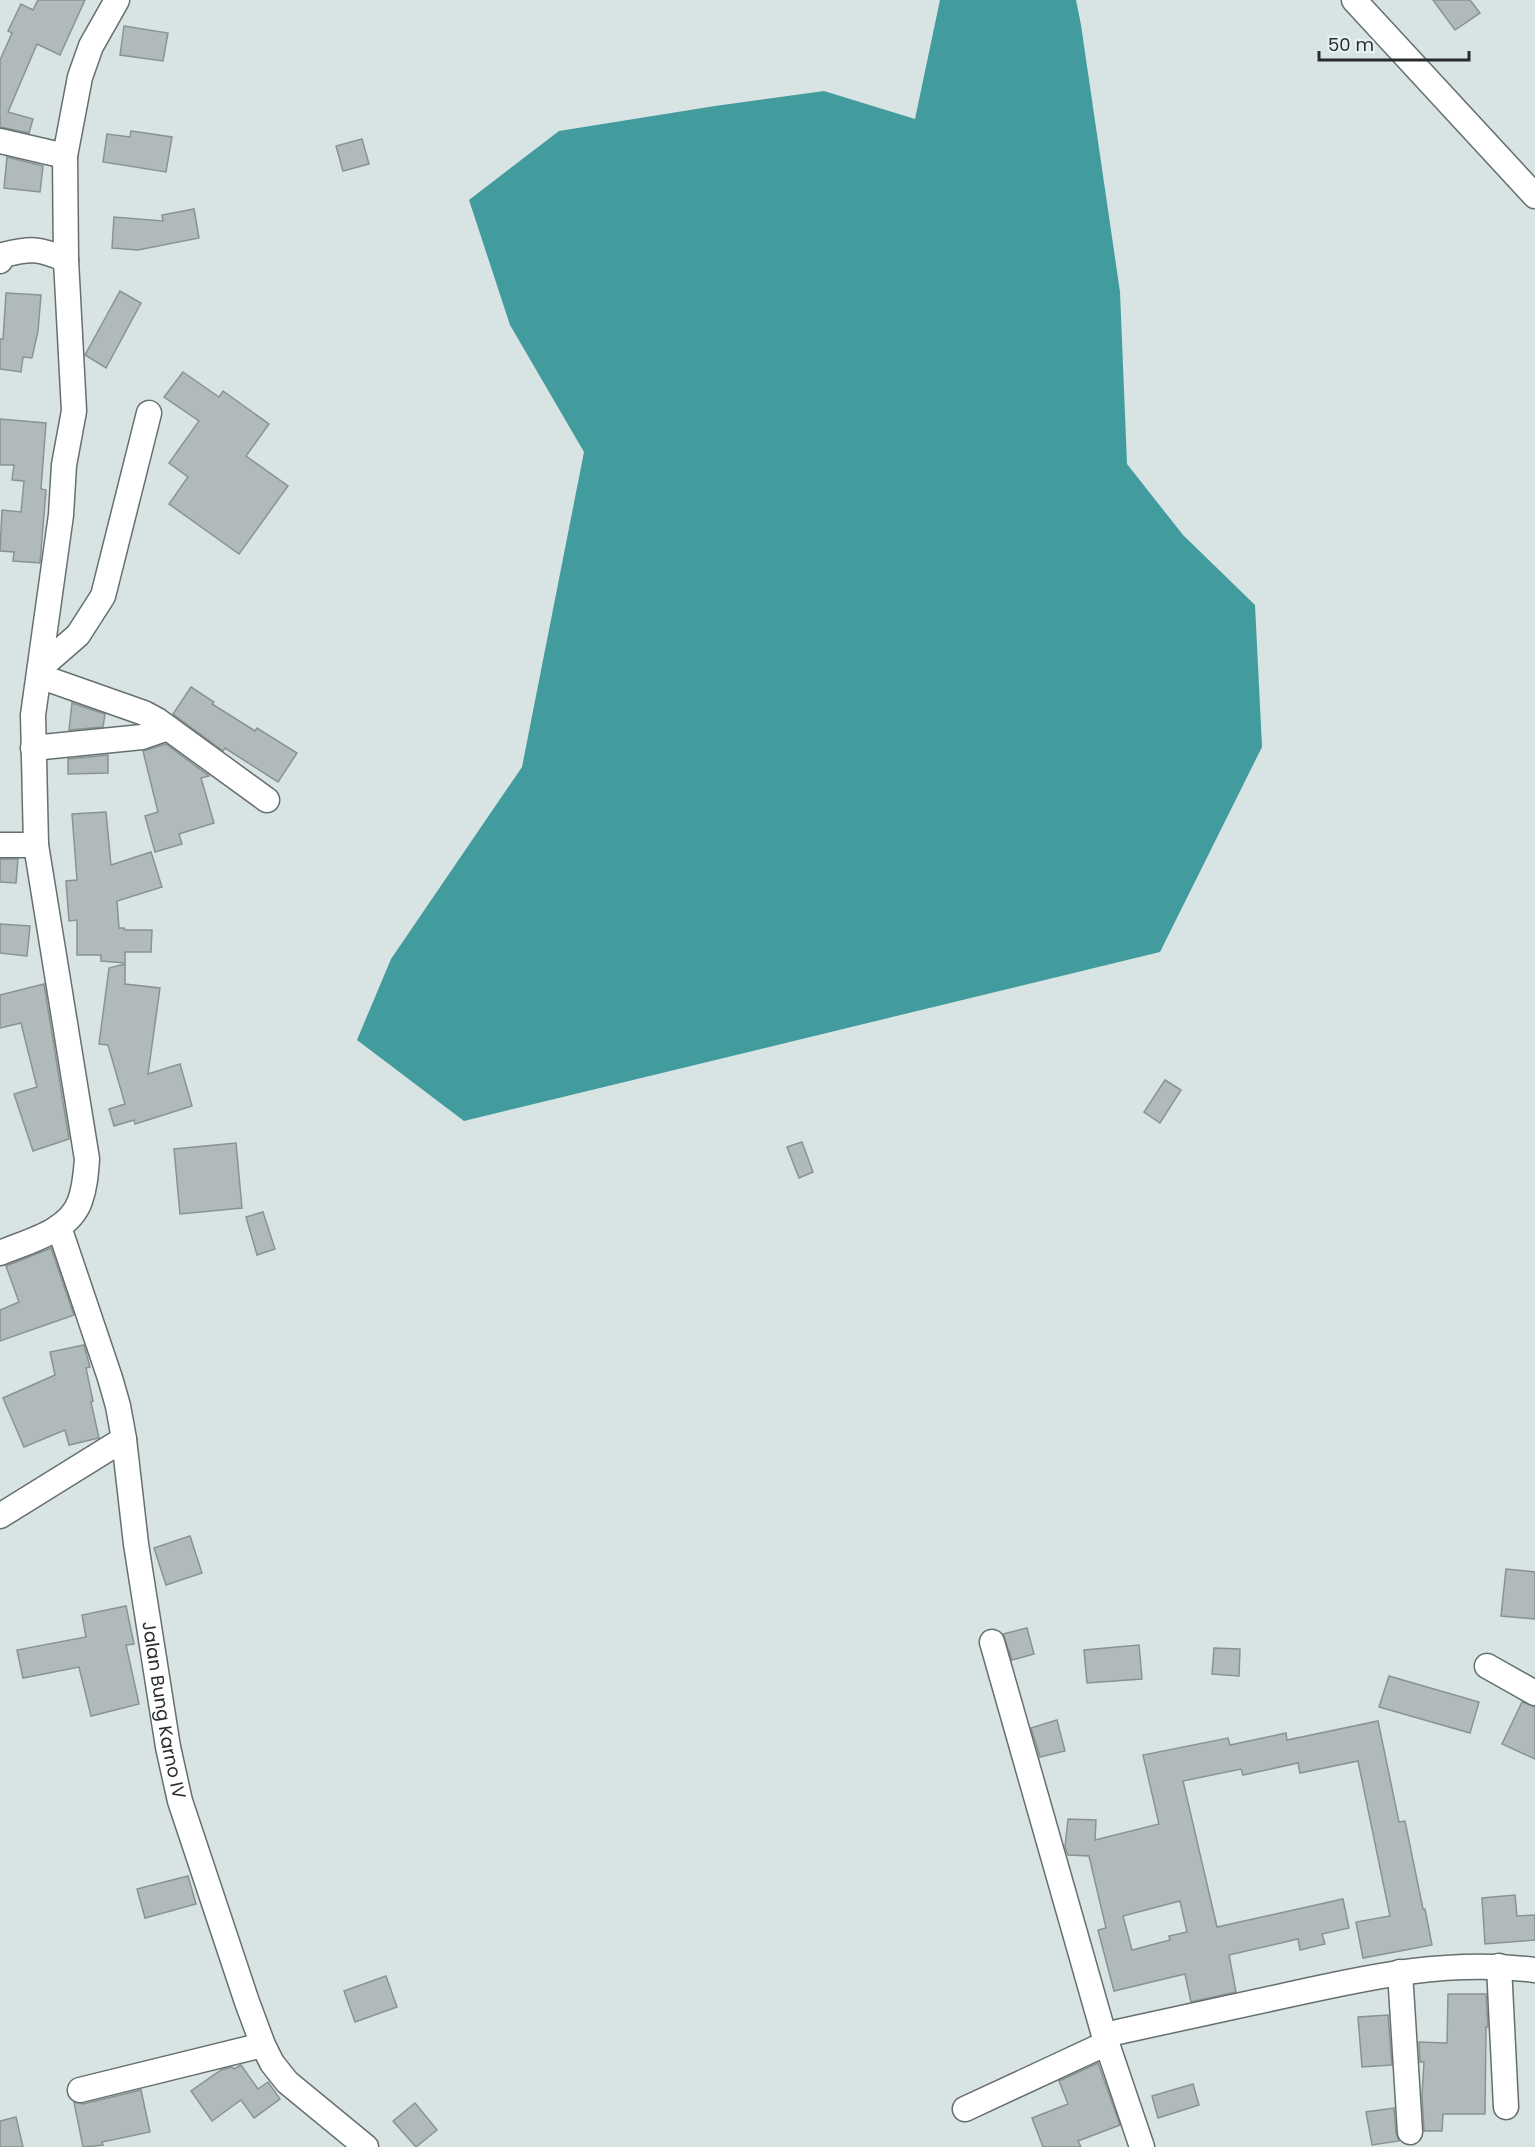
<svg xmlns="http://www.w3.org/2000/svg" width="1535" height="2147" font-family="Poppins,sans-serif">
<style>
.water{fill:#429b9c}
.building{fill:#b0baba;stroke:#899393;stroke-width:1.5;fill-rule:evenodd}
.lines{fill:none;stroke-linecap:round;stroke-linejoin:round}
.minor-casing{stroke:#666f6f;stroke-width:27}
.minor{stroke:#fff;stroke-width:24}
.labels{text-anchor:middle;stroke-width:4.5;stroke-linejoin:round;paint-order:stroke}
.street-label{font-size:18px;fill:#282c2c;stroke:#e5f0f0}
</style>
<rect width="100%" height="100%" fill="#d8e3e3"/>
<polygon class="water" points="940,0 1076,0 1081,25 1120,292 1127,464 1183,535 1255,605 1262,747 1160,952 464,1121 357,1040 391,959 522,767 584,452 510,325 469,200 559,131 715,106 824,91 915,119"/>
<g class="building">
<polygon points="38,0 85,0 60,55 37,44 8,112 33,119 29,133 0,127 0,60 12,33 8,31 21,4 33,10"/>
<polygon points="1433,0 1470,0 1480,13 1455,30"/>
<polygon points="124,26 168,33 163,61 120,55"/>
<polygon points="131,131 172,137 166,172 103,162 107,134 130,137"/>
<polygon points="362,139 369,164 343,171 336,146"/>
<polygon points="7,157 43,166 40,192 4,188"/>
<polygon points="194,209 199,238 138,250 112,248 114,217 163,221 162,215"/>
<polygon points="120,291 141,303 106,368 85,355"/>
<polygon points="6,293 41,295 38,331 32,358 23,357 21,372 0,369 0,339 3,339"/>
<polygon points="183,372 219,397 223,391 269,424 246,456 288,486 239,554 169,504 188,477 169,463 199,421 164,397"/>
<polygon points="0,419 46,423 41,489 46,490 40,563 13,561 14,552 0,551 2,510 21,512 24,481 12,480 14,465 0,465"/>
<polygon points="191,687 214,702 212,704 255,731 257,728 297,753 278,782 225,748 223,751 173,714"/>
<polygon points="72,703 105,714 103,727 69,730"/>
<polygon points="166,744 209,776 201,778 214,823 179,834 182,844 155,852 145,816 158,812 143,751"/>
<polygon points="108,755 108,773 68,774 68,759"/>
<polygon points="106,812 111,865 151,852 162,887 117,901 119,928 124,928 125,930 152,930 151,952 125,952 125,963 101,961 101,955 77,955 77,920 69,921 66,881 77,880 72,814"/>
<polygon points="0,859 18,859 16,883 0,882"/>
<polygon points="0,924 30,926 27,956 0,953"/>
<polygon points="125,964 125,984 160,988 148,1074 180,1064 192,1106 135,1124 134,1120 114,1126 109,1109 125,1104 108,1045 99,1044 109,968"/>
<polygon points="44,984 69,1139 33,1151 14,1094 37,1087 21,1023 0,1028 0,995"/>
<polygon points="1165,1080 1181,1090 1160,1123 1144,1112"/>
<polygon points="802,1142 813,1172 799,1178 787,1147"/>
<polygon points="236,1143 242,1208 180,1214 174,1149"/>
<polygon points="263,1212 275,1249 257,1255 246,1217"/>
<polygon points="51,1248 74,1315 0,1341 0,1310 19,1302 6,1266"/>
<polygon points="84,1345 90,1367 86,1368 93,1401 91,1402 99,1438 69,1445 65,1430 24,1447 3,1398 55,1375 50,1352"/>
<polygon points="190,1536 202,1573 166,1585 154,1548"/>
<polygon points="1506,1569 1535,1572 1535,1619 1501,1616"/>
<polygon points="126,1606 134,1644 126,1645 139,1704 91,1716 79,1667 23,1678 17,1650 86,1637 82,1615"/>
<polygon points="1027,1628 1034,1654 1012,1660 1003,1634"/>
<polygon points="1139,1645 1142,1679 1087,1683 1084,1650"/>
<polygon points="1214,1648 1240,1649 1239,1676 1212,1674"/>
<polygon points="1389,1676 1479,1702 1470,1733 1379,1707"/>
<polygon points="1522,1702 1535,1707 1535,1759 1502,1744"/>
<polygon points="1057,1720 1065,1751 1040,1757 1031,1728"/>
<path d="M1378,1721L1399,1822L1405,1821L1423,1909H1425L1432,1945L1363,1958L1356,1922L1390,1916L1358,1761L1300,1773L1298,1763L1243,1775L1241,1769L1183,1781L1217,1927L1343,1899L1349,1928L1322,1934L1325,1944L1300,1950L1298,1939L1229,1955L1236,1992L1191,2002L1185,1974L1114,1991L1098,1930L1106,1928L1089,1856L1068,1855L1065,1847L1068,1819L1096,1820L1095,1840L1159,1824L1143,1755L1228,1738L1230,1745L1286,1733L1287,1740ZM1180,1901L1187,1932L1169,1936L1170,1940L1132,1950L1123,1916Z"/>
<polygon points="188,1876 196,1904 145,1918 137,1889"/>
<polygon points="1515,1895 1517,1916 1535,1915 1535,1940 1485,1944 1482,1898"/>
<polygon points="386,1976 397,2007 355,2022 344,1991"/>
<polygon points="1448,1994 1486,1994 1488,2027 1486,2027 1485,2114 1443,2114 1442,2131 1424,2131 1422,2096 1424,2062 1420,2062 1419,2042 1447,2043"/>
<polygon points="1388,2015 1392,2065 1362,2067 1358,2017"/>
<polygon points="1098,2063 1120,2125 1078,2141 1081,2147 1043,2147 1032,2118 1068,2104 1059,2081"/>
<polygon points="241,2065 258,2089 268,2082 280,2099 254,2118 241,2100 212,2121 191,2091 221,2070 232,2067 234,2069"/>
<polygon points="1193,2084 1199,2105 1158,2118 1152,2096"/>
<polygon points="141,2090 150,2132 102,2142 103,2145 83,2147 74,2102 83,2104"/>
<polygon points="415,2103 437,2130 416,2147 393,2121"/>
<polygon points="1394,2108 1396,2133 1399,2141 1372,2145 1366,2112"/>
<polygon points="16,2117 23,2147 0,2147 0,2121"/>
</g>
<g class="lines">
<g class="minor-casing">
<g id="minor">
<polyline points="1354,0 1535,196"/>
<polyline points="0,141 65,156"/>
<path d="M0,261L3,255C31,248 39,248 66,260"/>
<polyline points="40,668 78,635 103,596 149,413"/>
<polyline points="39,676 144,713 157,720 267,800"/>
<polyline points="33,748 142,737 168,728"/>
<polyline points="0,845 36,845"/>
<path id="s1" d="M59,1227L110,1378L118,1406L124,1439L136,1544L168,1747L180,1801L247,2002L263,2045L272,2063L287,2082L366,2147"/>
<path d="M0,1253C28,1241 69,1232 80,1201C85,1187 86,1173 87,1159L36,845L33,715L61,515L64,465L74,411L66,260L65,156L80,77L91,46L117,0"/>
<polyline points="0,1516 124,1439"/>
<polyline points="992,1642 1104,2035"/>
<polyline points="1487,1666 1535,1693"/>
<polyline points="1499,1966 1506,2107"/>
<polyline points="1400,1972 1410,2132"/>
<polyline points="80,2090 263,2045"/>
<polyline points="965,2109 1107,2043"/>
<path d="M1142,2147L1104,2035C1164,2022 1223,2009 1283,1996C1369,1977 1446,1959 1535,1970"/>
</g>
</g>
<use href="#minor" class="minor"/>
</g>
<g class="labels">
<g class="street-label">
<text dy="6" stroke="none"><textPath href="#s1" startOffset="496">Jalan Bung Karno IV</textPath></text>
</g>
</g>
<path d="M1319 51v9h150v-9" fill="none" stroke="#282c2c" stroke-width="3"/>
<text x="1328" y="51" font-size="18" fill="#282c2c" stroke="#e5f0f0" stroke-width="4.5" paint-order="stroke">50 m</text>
</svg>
